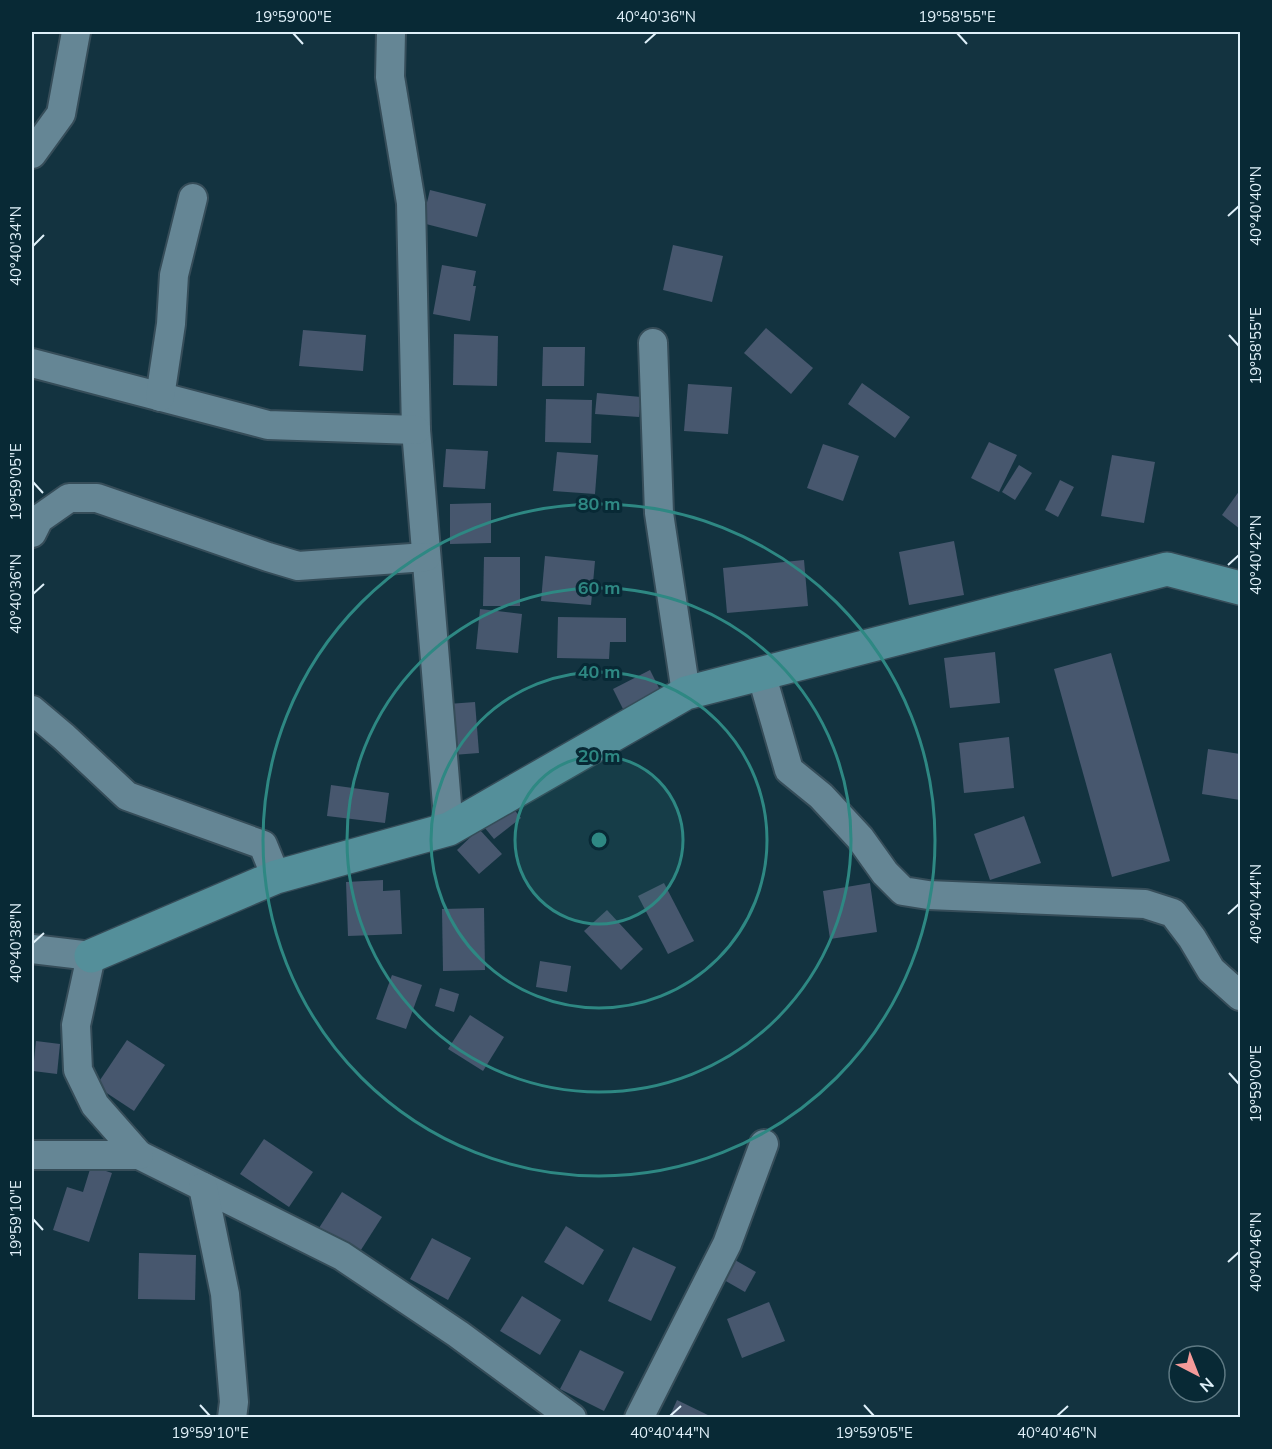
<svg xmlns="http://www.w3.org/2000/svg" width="1272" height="1449" font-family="Mulish,sans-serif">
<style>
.building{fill:#47576e}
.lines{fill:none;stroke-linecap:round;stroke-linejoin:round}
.street-casing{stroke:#364d59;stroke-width:32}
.secondary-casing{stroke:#364d59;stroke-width:36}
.street{stroke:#658695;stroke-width:28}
.secondary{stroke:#548f9a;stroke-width:33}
.ticks{fill:none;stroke:#dff0f9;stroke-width:2}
.ring{fill:none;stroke:#2e8883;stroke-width:3}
.centre{fill:#2e8883;stroke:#082935;stroke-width:3}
.ring-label{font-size:18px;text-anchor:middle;font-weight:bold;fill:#2e8883;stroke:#082935;stroke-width:6;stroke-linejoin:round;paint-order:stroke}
.neatline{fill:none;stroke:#dff0f9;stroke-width:2}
.ticks-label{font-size:15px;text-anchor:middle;fill:#dff0f9}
</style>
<rect width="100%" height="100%" fill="#133340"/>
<g class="building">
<polygon points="430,190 486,204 477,237 422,223"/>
<polygon points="673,245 723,256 712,302 663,290"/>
<polygon points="442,265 476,271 473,286 476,286 470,321 433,314"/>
<polygon points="766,328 813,368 791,394 744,353"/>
<polygon points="303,330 366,335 363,371 299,366"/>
<polygon points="454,334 498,336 497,386 453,385"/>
<polygon points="543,347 585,347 584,386 542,386"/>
<polygon points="862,383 910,417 895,438 848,404"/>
<polygon points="688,384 732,387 728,434 684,431"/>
<polygon points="597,393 641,397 639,417 595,414"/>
<polygon points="546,399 592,400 591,443 545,442"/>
<polygon points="989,442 1017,455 999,492 971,478"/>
<polygon points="823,444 859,456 843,501 807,488"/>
<polygon points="446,449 488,451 485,489 443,487"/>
<polygon points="557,452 598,455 595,494 553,491"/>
<polygon points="1112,455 1155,462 1144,523 1101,516"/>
<polygon points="1019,465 1032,473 1015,500 1002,492"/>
<polygon points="1060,480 1074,487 1058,517 1045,510"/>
<polygon points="1240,490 1240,529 1222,515"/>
<polygon points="491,503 491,543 450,544 450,504"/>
<polygon points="954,541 964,595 909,605 899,552"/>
<polygon points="545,556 595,561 591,605 541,601"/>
<polygon points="484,557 520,557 520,606 483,606"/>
<polygon points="804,560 808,606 727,613 723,568"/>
<polygon points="480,609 522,614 518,653 476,649"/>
<polygon points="558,617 626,618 626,642 610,642 609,659 557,658"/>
<polygon points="995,652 1000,703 950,708 944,658"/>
<polygon points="1111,653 1170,861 1112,877 1054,669"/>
<polygon points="650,670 660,690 623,709 613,689"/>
<polygon points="475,702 479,753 453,755 448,704"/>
<polygon points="1009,737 1014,788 964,793 959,743"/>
<polygon points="1208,749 1240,754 1240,800 1202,794"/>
<polygon points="331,785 389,793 385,823 327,816"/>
<polygon points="507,801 521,818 494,839 480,822"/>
<polygon points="1024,816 1041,863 990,880 974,834"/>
<polygon points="479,829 502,854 479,874 457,850"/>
<polygon points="383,880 383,891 400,890 402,934 348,936 346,882"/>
<polygon points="664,883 694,941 668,954 638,896"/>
<polygon points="870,883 877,932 830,939 823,891"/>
<polygon points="484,908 485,970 443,971 442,909"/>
<polygon points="607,910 643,949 621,970 584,931"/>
<polygon points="540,961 571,966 567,992 536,987"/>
<polygon points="392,975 422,985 406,1029 376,1019"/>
<polygon points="440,988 459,994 454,1012 435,1006"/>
<polygon points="470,1015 504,1037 483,1071 448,1049"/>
<polygon points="127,1040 165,1065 134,1111 96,1086"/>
<polygon points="36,1041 60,1044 57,1074 33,1071"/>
<polygon points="264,1139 313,1172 289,1207 240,1174"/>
<polygon points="91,1166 112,1173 89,1242 53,1230 67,1187 83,1192"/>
<polygon points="342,1192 382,1217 359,1253 319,1228"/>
<polygon points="566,1226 604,1250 583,1285 544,1262"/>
<polygon points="432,1238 471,1258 448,1300 410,1279"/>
<polygon points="633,1247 676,1267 651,1321 608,1301"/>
<polygon points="139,1253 196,1255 195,1300 138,1299"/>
<polygon points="735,1260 756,1272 745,1292 724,1280"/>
<polygon points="522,1296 561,1320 540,1355 500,1331"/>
<polygon points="769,1302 785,1341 742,1358 727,1319"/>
<polygon points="580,1350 624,1372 604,1411 560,1389"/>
<polygon points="677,1400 714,1418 669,1418"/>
</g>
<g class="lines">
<g class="street-casing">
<g id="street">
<polyline points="391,32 390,77 411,203 416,430 449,829"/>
<polyline points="32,154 61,114 76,32"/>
<polyline points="653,343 659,513 686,693"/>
<polyline points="32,363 268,425 416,430"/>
<polyline points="160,397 171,324 174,275 193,198"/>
<polyline points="32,533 39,519 69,498 97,498 268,557 298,566 426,557"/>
<polyline points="761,673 789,770 821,796 860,838 885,873 903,891 928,895 1145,904 1173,913 1192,938 1211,970 1240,996"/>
<polyline points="32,710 64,737 127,796 263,845 276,877"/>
<polyline points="32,949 91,956 76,1025 78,1070 95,1105 139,1155 342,1256 458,1334 572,1418"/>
<polyline points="32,1155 139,1155"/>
<polyline points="203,1187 225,1294 234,1402 232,1418"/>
<polyline points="639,1418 727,1244 764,1144"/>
</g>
</g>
<g class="secondary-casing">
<polyline id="secondary" points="91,956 276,877 449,829 686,693 1167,569 1240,588"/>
</g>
<use href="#street" class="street"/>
<use href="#secondary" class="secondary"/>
</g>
<path class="ticks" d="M293,33L303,44M957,33L967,44M645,43L656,33M1228,216L1239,206M33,246L44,235M1229,335L1239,346M33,482L43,493M1228,565L1239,555M33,594L44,584M1228,914L1239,904M33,943L44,933M1229,1073L1239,1084M33,1219L43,1230M1228,1262L1239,1252M200,1405L210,1416M864,1405L874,1416M670,1416L681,1406M1057,1416L1068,1406"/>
<circle cx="599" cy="840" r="84" fill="#2e8883" fill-opacity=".12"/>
<g class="ring">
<circle cx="599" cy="840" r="84"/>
<circle cx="599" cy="840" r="168"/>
<circle cx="599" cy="840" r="252"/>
<circle cx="599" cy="840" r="336"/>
</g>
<circle cx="599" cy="840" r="9" class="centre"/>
<g class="ring-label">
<text x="599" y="510">80 m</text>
<text x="599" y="594">60 m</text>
<text x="599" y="678">40 m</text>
<text x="599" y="762">20 m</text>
</g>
<rect width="1272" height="1449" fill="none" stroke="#082935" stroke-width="66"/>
<g transform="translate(1197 1374) rotate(138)"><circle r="28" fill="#082935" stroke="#5e7983" stroke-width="1.5"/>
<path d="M0-4.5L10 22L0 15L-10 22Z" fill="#f59b9a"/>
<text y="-9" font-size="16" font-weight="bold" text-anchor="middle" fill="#dff0f9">N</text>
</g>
<rect x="33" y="33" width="1206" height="1383" class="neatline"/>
<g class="ticks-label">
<text x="293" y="22">19°59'00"E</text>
<text x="656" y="22">40°40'36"N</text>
<text x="957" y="22">19°58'55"E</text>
<text transform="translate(1256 206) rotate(-90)" y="5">40°40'40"N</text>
<text transform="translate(16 246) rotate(-90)" y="5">40°40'34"N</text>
<text transform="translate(1256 346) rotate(-90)" y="5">19°58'55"E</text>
<text transform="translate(16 482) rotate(-90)" y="5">19°59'05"E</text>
<text transform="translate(1256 555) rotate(-90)" y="5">40°40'42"N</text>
<text transform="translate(16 594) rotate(-90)" y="5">40°40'36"N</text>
<text transform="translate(1256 904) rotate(-90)" y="5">40°40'44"N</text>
<text transform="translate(16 943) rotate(-90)" y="5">40°40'38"N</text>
<text transform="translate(1256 1084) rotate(-90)" y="5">19°59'00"E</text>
<text transform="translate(16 1219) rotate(-90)" y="5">19°59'10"E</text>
<text transform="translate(1256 1252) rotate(-90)" y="5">40°40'46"N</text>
<text x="210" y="1438">19°59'10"E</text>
<text x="670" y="1438">40°40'44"N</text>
<text x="874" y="1438">19°59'05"E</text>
<text x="1057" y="1438">40°40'46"N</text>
</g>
</svg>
